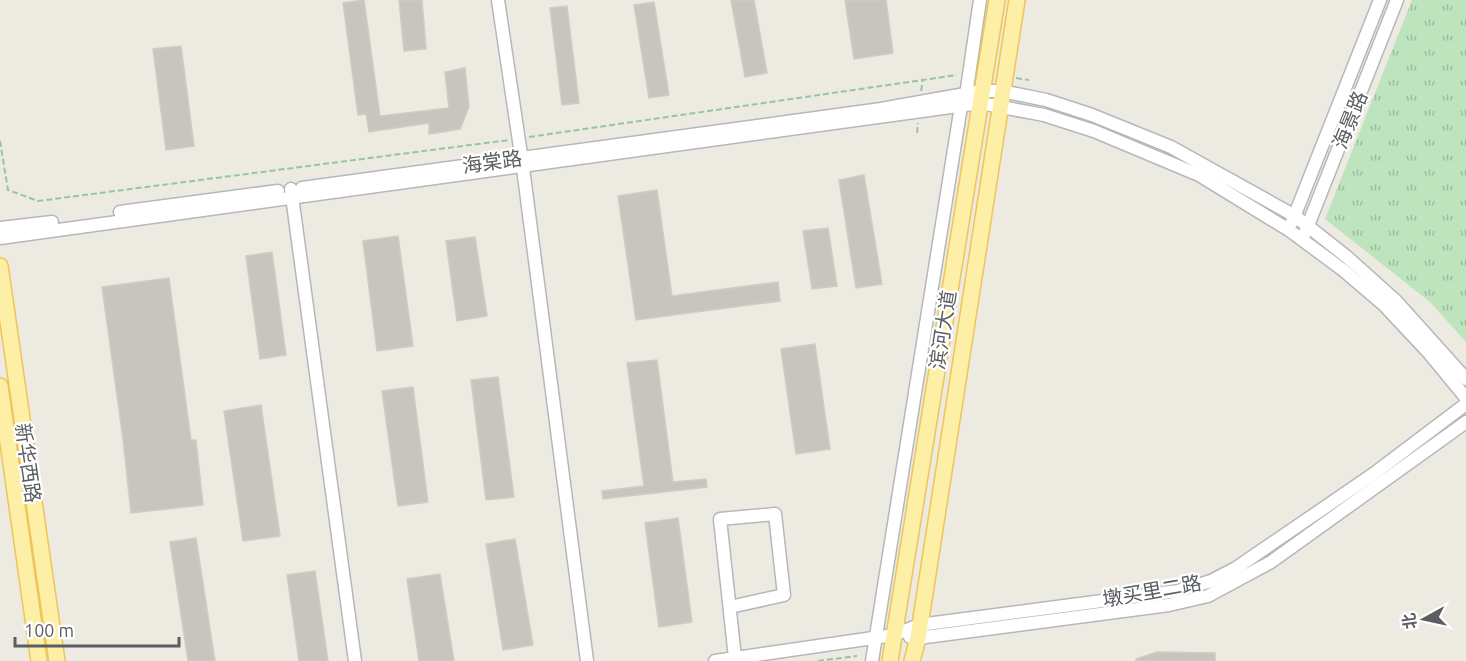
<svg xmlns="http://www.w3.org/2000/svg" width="1466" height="661" font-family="Ubuntu,'Noto Sans SC',sans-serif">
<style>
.park{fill:url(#park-tufts)}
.building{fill:#c8c5bf;stroke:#d1ccc0;stroke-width:1.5}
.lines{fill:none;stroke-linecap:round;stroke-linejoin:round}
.minor-casing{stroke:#b4b8bc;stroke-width:15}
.major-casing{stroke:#efc458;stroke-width:18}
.path{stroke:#97c5a4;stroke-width:2;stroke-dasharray:6 3;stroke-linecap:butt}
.minor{stroke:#fff;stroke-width:12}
.major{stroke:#feefa6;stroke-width:15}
.labels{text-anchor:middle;stroke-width:4.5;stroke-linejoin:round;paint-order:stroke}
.street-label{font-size:20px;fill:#5a5e62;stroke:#fff}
</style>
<defs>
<pattern id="park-tufts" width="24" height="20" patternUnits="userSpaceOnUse" patternTransform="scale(1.5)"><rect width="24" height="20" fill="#bee4be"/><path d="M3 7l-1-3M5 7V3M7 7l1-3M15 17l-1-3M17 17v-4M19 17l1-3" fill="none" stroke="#9dbc9e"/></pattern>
</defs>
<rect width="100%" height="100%" fill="#edeae2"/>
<polygon class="park" points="1412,0 1466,0 1466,342 1430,302 1325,219"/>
<g class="building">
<polygon points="364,0 380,116 449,108 445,72 465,68 469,107 460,129 429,134 429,123 369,132 366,114 358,115 343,3"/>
<polygon points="399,0 422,0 426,49 404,51"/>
<polygon points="731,0 754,0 767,73 745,77"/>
<polygon points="845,0 886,0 893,53 854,59"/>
<polygon points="654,2 669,95 649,98 634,5"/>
<polygon points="567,6 579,103 562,105 550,8"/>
<polygon points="181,46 194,146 166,150 153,49"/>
<polygon points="864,175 882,284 856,288 839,180"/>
<polygon points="657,190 672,296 778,282 780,301 636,320 618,196"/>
<polygon points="828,228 837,286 812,289 803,231"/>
<polygon points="398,236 413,346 377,351 363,241"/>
<polygon points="475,237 487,316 457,321 446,241"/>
<polygon points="272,252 286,355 260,359 246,256"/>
<polygon points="169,278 191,440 196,440 203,505 131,513 123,439 102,287"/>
<polygon points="815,344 830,449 796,454 781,349"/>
<polygon points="657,360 673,482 706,479 707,487 603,499 602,491 644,486 627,363"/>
<polygon points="498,377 514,497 486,500 471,380"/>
<polygon points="413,387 428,502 398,506 382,391"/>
<polygon points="261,405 280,536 243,541 224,411"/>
<polygon points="678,518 692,622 659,627 645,523"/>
<polygon points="196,538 215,661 188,661 170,542"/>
<polygon points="515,539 533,645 503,650 486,544"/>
<polygon points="315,571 328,661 299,661 287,575"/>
<polygon points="440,574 454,661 419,661 407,579"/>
<polygon points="1157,652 1215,653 1215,661 1136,661 1136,659"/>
</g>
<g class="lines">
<g class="minor-casing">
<g id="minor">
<polyline points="498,0 523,168 587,661"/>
<polyline points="302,188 881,109 982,91 1002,91 1046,100 1092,115 1171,147 1295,216 1347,257 1396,301 1466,379"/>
<polyline points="291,189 355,661"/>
<polyline points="120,212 278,191"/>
<polyline points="1292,222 1380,0"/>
<polyline points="0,228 52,222"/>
<polyline points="1305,233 1397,0"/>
<polyline points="0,238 980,103 1044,115 1094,131 1199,175 1289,230 1343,270 1384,305 1429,353 1466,398"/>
<polyline points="730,607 784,595 775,514 720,519 735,658"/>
<polyline points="910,637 918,638 1169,605 1208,596 1271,562 1466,422"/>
<polyline points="715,661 894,635 919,625 1178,591 1211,581 1236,568 1372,475 1466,404"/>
<polyline points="872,661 961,106 966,95 980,0"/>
</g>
</g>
<g class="major-casing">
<g id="major">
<polyline points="0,266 57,661"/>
<polyline points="0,386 39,661"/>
<polyline points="890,661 997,0"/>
<polyline points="912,661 918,638 1017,0"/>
</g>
</g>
<g class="path">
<polyline points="1016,78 1029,80"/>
<polyline points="921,91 923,79"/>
<polyline points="917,133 918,123"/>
<polyline points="529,137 957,75"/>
<polyline points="0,141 8,190 38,201 509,140"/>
<polyline points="818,661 857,656"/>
</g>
<use href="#minor" class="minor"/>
<use href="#major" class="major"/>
</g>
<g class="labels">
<g class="street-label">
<text transform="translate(1350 120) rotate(-68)" y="7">海景路</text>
<text transform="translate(492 162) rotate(-8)" y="7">海棠路</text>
<text transform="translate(943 330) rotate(-81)" y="7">滨河大道</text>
<text transform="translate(28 463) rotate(82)" y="7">新华西路</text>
<text transform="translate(1152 591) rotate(-10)" y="7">墩买里二路</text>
</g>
</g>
<g transform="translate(1424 619) rotate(262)" stroke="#ffffff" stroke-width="4.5" paint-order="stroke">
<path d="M0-4.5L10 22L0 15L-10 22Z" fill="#5a5e62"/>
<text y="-9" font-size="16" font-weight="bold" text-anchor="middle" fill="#5a5e62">北</text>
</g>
<path d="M15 637v9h164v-9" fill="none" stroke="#5a5e62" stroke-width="3"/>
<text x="24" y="637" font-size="18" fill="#5a5e62" stroke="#ffffff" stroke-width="4.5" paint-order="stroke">100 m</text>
</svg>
